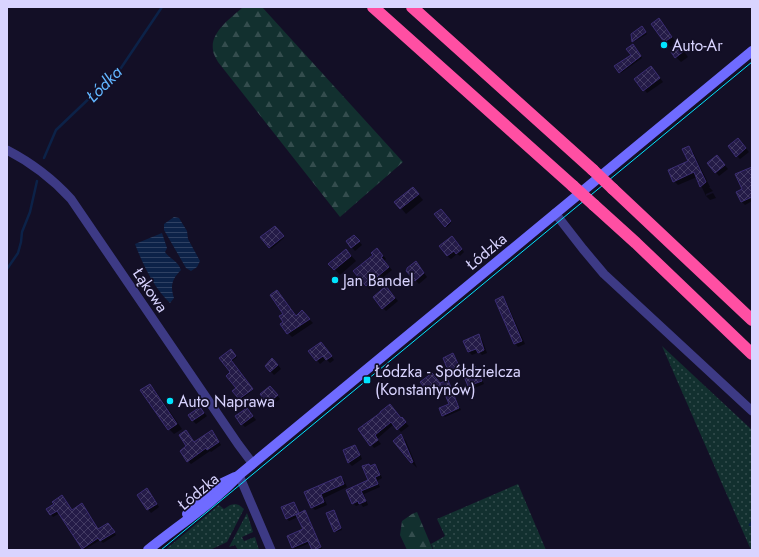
<svg xmlns="http://www.w3.org/2000/svg" width="759" height="557" font-family="Jost,sans-serif">
<style>
.grass{fill:url(#grass-dots)}
.forest{fill:url(#forest-firs)}
.water{fill:url(#water-rules)}
.shadow{fill:#0007}
.lines{fill:none;stroke-linecap:round;stroke-linejoin:round}
.stream{stroke:#0c2248;stroke-width:2.5}
.building{fill:url(#building-cross-hatch);stroke:#3b2d73}
.street{stroke:#3d3a85;stroke-width:9}
.secondary{stroke:#6f6bff;stroke-width:10}
.highway{stroke:#ff4fa3;stroke-width:12}
.tram{stroke:#00e5ff;stroke-width:1}
.highway-bridge{stroke:#ff4fa3;stroke-width:12}
.poi-dot{fill:#00e5ff;stroke:#130f26;stroke-width:1.5}
.labels{text-anchor:middle;stroke-width:3.5;stroke-linejoin:round;paint-order:stroke}
.poi-label{font-size:16px;fill:#d9d4ff;stroke:#130f26;text-anchor:start}
.street-label{font-size:16px;fill:#d9d4ff;stroke:#130f26}
.water-label{font-size:17px;font-style:italic;fill:#62b6ff;stroke:#130f26}
</style>
<defs>
<pattern id="grass-dots" width="8" height="8" patternUnits="userSpaceOnUse"><rect width="8" height="8" fill="#12302f"/><path d="M2 2h.1M6 6h.1" fill="none" stroke="#344d4e" stroke-width="1.8" stroke-linecap="round"/></pattern>
<pattern id="forest-firs" width="22" height="20" patternUnits="userSpaceOnUse"><rect width="22" height="20" fill="#12302f"/><path d="M5 1l3.5 6h-7zM16 11l3.5 6h-7z" fill="#344d4e"/></pattern>
<pattern id="water-rules" width="6" height="5" patternUnits="userSpaceOnUse"><rect width="6" height="5" fill="#0c2248"/><path d="M0 2.5h6" fill="none" stroke="#2f4163"/></pattern>
<pattern id="building-cross-hatch" width="8" height="8" patternUnits="userSpaceOnUse"><rect width="8" height="8" fill="#241b47"/><path d="M0 0l8 8M0 8l8-8" fill="none" stroke="#433b63"/></pattern>
</defs>
<rect width="100%" height="100%" fill="#130f26"/>
<g class="grass">
<polygon points="662,346 752,430 752,550 751,550"/>
<polygon points="518,484 546,550 434,550 431,544 445,536 437,519"/>
<polygon points="235,504 239,505 244,509 227,542 210,550 165,550 219,505 224,509 230,505"/>
<polygon points="247,513 253,532 242,537 244,541 255,537 259,550 238,550 235,545 229,547"/>
</g>
<g class="forest">
<path d="M243,7H262L403,162L340,217L218,62C216,58 213,54 213,50C210,32 231,18 243,7Z"/>
<polygon points="417,512 433,550 407,550 400,535 402,521 412,514"/>
</g>
<g class="water">
<polygon points="174,217 179,218 187,231 188,239 200,261 197,267 191,271 186,268 164,230 164,224"/>
<path d="M162,233L167,248L165,252C170,259 178,261 181,270C172,279 170,286 174,298L170,303C154,288 143,265 135,244Z"/>
</g>
<g class="shadow">
<polygon points="659,20 677,43 670,47 653,24"/>
<polygon points="646,33 647,34 634,42"/>
<polygon points="680,46 688,57 681,62 676,57"/>
<polygon points="634,47 642,58 621,73 619,72 632,56"/>
<polygon points="651,67 663,82 647,93 636,79"/>
<polygon points="741,143 749,152 740,159 737,156"/>
<polygon points="688,148 693,152 710,187 709,187 713,191 706,194 706,196 697,177 678,185 674,181 689,161"/>
<polygon points="720,160 728,169 719,176 708,163"/>
<polygon points="752,168 752,201 745,205 742,202 743,190"/>
<polygon points="713,193 716,198 710,200 706,196"/>
<polygon points="418,194 423,200 406,214 396,202"/>
<polygon points="441,210 451,223 447,227 436,214"/>
<polygon points="275,227 284,238 271,249 261,238"/>
<polygon points="357,239 362,245 355,251 347,242"/>
<polygon points="455,240 464,252 460,256 457,254 451,259 447,256"/>
<polygon points="346,250 356,261 340,275 330,264"/>
<polygon points="380,252 386,259 384,261 392,270 369,289 354,271"/>
<polygon points="416,262 427,277 419,284 407,271"/>
<polygon points="389,291 398,301 386,311 383,308"/>
<polygon points="503,297 506,301 525,344 518,347 515,343"/>
<polygon points="302,312 313,323 292,337 288,333 284,322 297,317"/>
<polygon points="479,336 482,339 487,353 482,355 479,352 472,355 469,352 465,342"/>
<polygon points="321,343 334,360 330,363 326,359 320,364 310,351"/>
<polygon points="231,350 237,357 231,362 253,390 241,400 234,391 237,389 232,373 220,358"/>
<polygon points="453,355 456,358 462,371 453,375 450,372"/>
<polygon points="276,362 281,369 274,375 266,366"/>
<polygon points="475,367 478,371 484,384 472,389 469,386 463,373"/>
<polygon points="447,381 449,384 461,410 445,417 443,415 450,404 443,387 435,393 432,390 430,392 428,390"/>
<polygon points="150,385 155,390 182,429 174,434 169,429"/>
<polygon points="273,390 280,399 271,406 268,403"/>
<polygon points="200,408 207,416 196,424 193,421"/>
<polygon points="247,409 256,420 245,427 242,424"/>
<polygon points="401,419 409,426 401,432 394,424 377,439 381,444 374,448 360,429"/>
<polygon points="214,434 221,445 211,452 210,451 191,464 188,461 194,443"/>
<polygon points="401,436 406,441 417,468 412,463"/>
<polygon points="355,446 358,449 362,459 352,466 349,463 344,451"/>
<polygon points="375,465 378,468 382,478 377,481 380,487 364,494 368,505 363,507 361,504 356,506 353,503 347,490 369,480"/>
<polygon points="341,477 344,480 347,487 324,498 327,505 315,510 312,507 306,492"/>
<polygon points="150,493 159,507 151,513 138,495"/>
<polygon points="293,503 300,514 305,512 307,514 322,549 313,550 310,543 295,549 293,547 304,530 298,517 289,521 287,519"/>
<polygon points="82,505 99,530 108,524 116,535 103,543 100,540 84,550 60,513 53,517 47,509 72,511"/>
<polygon points="335,513 342,530 336,532 334,531"/>
</g>
<g class="lines">
<g class="stream">
<polyline points="44,158 56,130 121,68 162,7"/>
<polyline points="7,269 18,253 21,242 22,232 30,212 37,181"/>
<polyline points="750,525 752,522"/>
</g>
</g>
<g class="building">
<polygon points="659,18 672,37 664,42 651,24"/>
<polygon points="642,26 646,32 632,42 631,34"/>
<polygon points="633,44 641,56 619,73 614,66 631,55 626,49"/>
<polygon points="680,45 684,51 675,58 671,52"/>
<polygon points="651,66 660,78 643,91 634,79"/>
<polygon points="738,138 746,148 736,157 728,146"/>
<polygon points="689,146 706,182 700,187 694,172 673,182 668,170 688,161 682,149"/>
<polygon points="717,155 725,165 715,173 707,163"/>
<polygon points="752,167 752,197 741,202 736,192 742,189 735,174"/>
<polygon points="413,187 419,194 400,209 394,202"/>
<polygon points="441,209 451,221 445,227 434,214"/>
<polygon points="275,226 284,236 269,248 260,237"/>
<polygon points="354,235 360,241 351,248 346,241"/>
<polygon points="452,236 462,249 456,254 454,251 447,256 439,246"/>
<polygon points="377,248 383,256 381,257 389,267 366,286 353,271 373,255 371,253"/>
<polygon points="346,249 351,256 334,270 328,264"/>
<polygon points="416,261 424,273 415,281 406,271 407,269 407,268"/>
<polygon points="386,286 395,298 382,309 373,297"/>
<polygon points="277,290 296,316 302,310 310,319 287,334 280,324 283,322 279,316 283,314 270,295"/>
<polygon points="503,296 522,341 514,344 495,300"/>
<polygon points="479,334 484,350 478,353 476,349 468,352 463,341"/>
<polygon points="321,342 332,356 326,360 323,356 316,361 308,351"/>
<polygon points="231,349 236,356 231,360 253,389 239,399 232,391 236,388 226,376 230,372 219,358"/>
<polygon points="453,353 460,368 449,373 443,358"/>
<polygon points="272,358 278,365 270,372 265,366"/>
<polygon points="475,366 482,381 468,386 462,372"/>
<polygon points="432,373 440,383 448,380 459,408 442,416 439,408 449,404 441,385 432,391 430,389 427,391 420,382"/>
<polygon points="150,384 177,424 168,430 140,390"/>
<polygon points="270,386 278,395 267,404 260,394"/>
<polygon points="390,404 401,418 402,417 406,422 397,430 391,422 375,435 378,440 370,446 358,429 380,413 380,412"/>
<polygon points="200,407 204,413 192,421 188,415"/>
<polygon points="247,408 253,416 241,425 235,416"/>
<polygon points="186,430 194,442 212,430 219,442 207,450 206,448 187,462 180,451 186,446 179,435"/>
<polygon points="401,434 413,462 411,463 393,441"/>
<polygon points="355,445 360,455 348,463 343,450"/>
<polygon points="369,464 370,466 375,464 380,475 375,477 378,484 361,491 366,501 359,504 358,501 352,504 346,490 368,480 362,466"/>
<polygon points="341,476 344,484 321,494 324,502 311,508 304,492"/>
<polygon points="147,488 157,504 147,510 137,495"/>
<polygon points="62,495 72,510 82,503 98,529 108,523 115,532 100,541 98,538 82,549 57,511 50,515 46,509 54,504 52,502"/>
<polygon points="294,502 299,513 286,519 281,507"/>
<polygon points="305,510 321,547 314,550 312,550 308,541 292,548 287,536 303,529 296,515"/>
<polygon points="334,510 341,528 334,532 326,513"/>
</g>
<g class="lines">
<g class="street">
<path d="M7,150C32,163 52,178 71,199L238,444L253,464"/>
<polyline points="555,213 583,249 604,274 752,411"/>
<polyline points="239,475 271,550"/>
</g>
<g class="secondary">
<polyline points="187,514 216,486 235,477"/>
<path d="M148,550C179,525 212,504 239,475L752,51"/>
</g>
<g class="highway">
<polyline points="373,7 573,186"/>
<polyline points="412,7 593,170"/>
<polyline points="613,189 752,320"/>
<polyline points="594,205 636,243 752,354"/>
</g>
<polyline class="tram" points="161,550 752,62"/>
<g class="highway-bridge">
<polyline points="593,170 613,189"/>
<polyline points="573,186 594,205"/>
</g>
</g>
<g class="poi-dot">
<circle cx="664" cy="45" r="4"/>
<circle cx="335" cy="280" r="4"/>
<rect x="363" y="376" width="8" height="8" rx="2"/>
<circle cx="170" cy="401" r="4"/>
</g>
<g class="labels">
<g class="poi-label">
<text x="672" y="51">Auto-Ar</text>
<text x="343" y="286">Jan Bandel</text>
<text x="375" y="377">Łódzka - Spółdzielcza<tspan x="375" dy="18">(Konstantynów)</tspan></text>
<text x="178" y="407">Auto Naprawa</text>
</g>
<g class="street-label">
<text transform="translate(486 251) rotate(-40)" y="6">Łódzka</text>
<text transform="translate(151 290) rotate(56)" y="6">Łąkowa</text>
<text transform="translate(198 491) rotate(-40)" y="6">Łódzka</text>
</g>
<g class="water-label">
<text transform="translate(104 84) rotate(-45)" y="6">Łódka</text>
</g>
</g>
<rect width="759" height="557" fill="none" stroke="#d9d4ff" stroke-width="16"/>
</svg>
